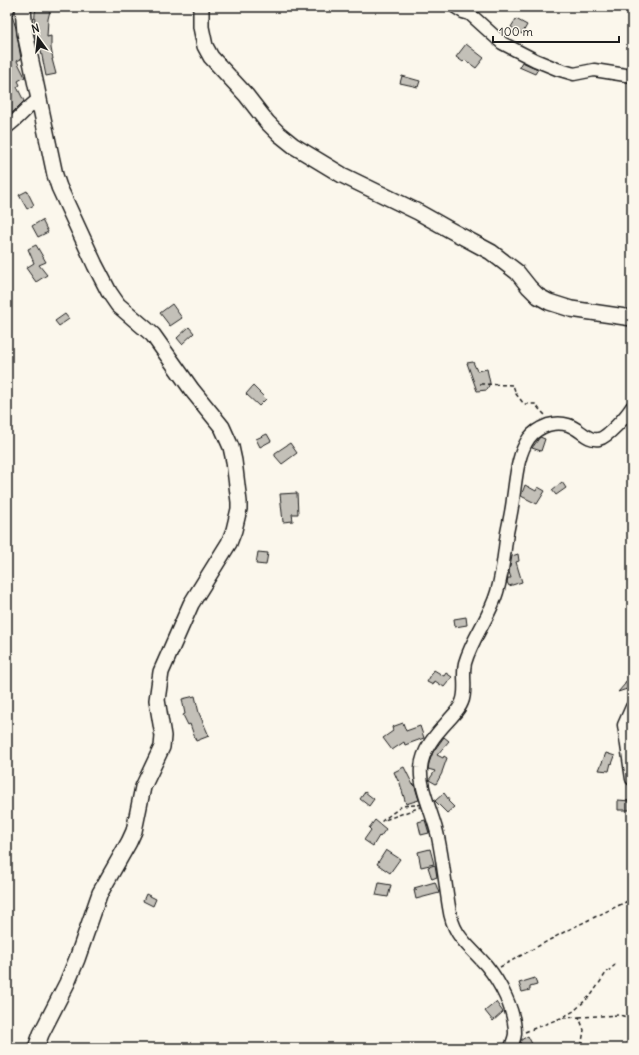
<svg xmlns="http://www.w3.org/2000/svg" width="639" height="1055" font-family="Delius,sans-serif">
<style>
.building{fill:#c3c0b8;stroke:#1c1c1c}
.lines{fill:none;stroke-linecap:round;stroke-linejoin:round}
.minor-casing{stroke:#1c1c1c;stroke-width:15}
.major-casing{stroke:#1c1c1c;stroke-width:18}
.path{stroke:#1c1c1c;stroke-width:1.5;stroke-dasharray:4 3;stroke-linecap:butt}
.minor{stroke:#fbf7ec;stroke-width:12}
.major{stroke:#fbf7ec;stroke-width:15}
</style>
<rect width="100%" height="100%" fill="#fbf7ec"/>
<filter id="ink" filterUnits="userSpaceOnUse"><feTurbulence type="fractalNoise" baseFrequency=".025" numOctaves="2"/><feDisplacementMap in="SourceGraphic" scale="8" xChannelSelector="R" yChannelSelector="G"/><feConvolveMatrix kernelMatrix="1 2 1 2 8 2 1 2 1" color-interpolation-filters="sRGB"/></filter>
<g filter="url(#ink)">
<g class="building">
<polygon points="37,7 51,7 48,19 47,37 51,36 51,48 53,59 52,59 56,74 46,76 40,46 37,47 34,32 35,13"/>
<polygon points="12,16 16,28 21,59 17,61 25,77 18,81 20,85 17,87 24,101 8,117 7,116 7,17"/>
<polygon points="516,19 527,25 522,34 511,27"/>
<polygon points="466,44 484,58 476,68 465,60 463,62 456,57"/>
<polygon points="522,62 538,69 535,74 519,67"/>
<polygon points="402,76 420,81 418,87 400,83"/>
<polygon points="27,191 34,205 27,209 19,195"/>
<polygon points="42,220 48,232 38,237 32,226"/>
<polygon points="36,245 46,262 39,265 47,275 36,282 26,268 34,263 28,249"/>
<polygon points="172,304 182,318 170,326 160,313"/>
<polygon points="65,314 69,319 59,326 55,321"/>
<polygon points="189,327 194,333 182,344 177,338"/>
<polygon points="473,362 477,371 487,369 490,383 487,390 477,391 467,363"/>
<polygon points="253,386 266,399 259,406 246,394"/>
<polygon points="267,434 271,441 260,447 256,439"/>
<polygon points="540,437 545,439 541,451 532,448"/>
<polygon points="290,443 297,453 282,464 275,456 275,453"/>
<polygon points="562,482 566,488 556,495 552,490"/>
<polygon points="525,485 536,491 538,487 545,491 537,504 521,496"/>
<polygon points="297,493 298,514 292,514 293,521 283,522 280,494"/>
<polygon points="258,552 268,553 266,565 256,564"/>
<polygon points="518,554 519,561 516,562 522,582 509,586 507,582 508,578 511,578 509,572 512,556"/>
<polygon points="466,617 467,625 455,627 454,619"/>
<polygon points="434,670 444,676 446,673 452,677 444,687 435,681 433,685 427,682"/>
<polygon points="632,677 632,700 631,700 627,689 618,692 625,684 625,682 629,680"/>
<polygon points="195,696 199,713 209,736 196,741 190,724 188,725 183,715 185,714 182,699"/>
<polygon points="403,723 406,731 420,726 424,738 405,745 404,742 392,750 383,738 393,731 392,727"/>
<polygon points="444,737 449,741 437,755 443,758 444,756 447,758 442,772 442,773 436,784 429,780 435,771 428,769 429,763 433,752"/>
<polygon points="606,753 615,756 612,764 611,763 609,771 599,770"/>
<polygon points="404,767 413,785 414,784 419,800 406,804 399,780 398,781 394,772"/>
<polygon points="365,792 374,799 369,806 360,799"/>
<polygon points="444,793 449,800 448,801 454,807 447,813 435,801"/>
<polygon points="618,800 630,801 630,810 618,810"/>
<polygon points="375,820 386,829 380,837 379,836 373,846 364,840 371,830 369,828"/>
<polygon points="425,820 429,833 421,835 418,822"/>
<polygon points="430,849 434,864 421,867 418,852"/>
<polygon points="386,850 400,859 390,873 377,864"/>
<polygon points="435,865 437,877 432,879 428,867"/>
<polygon points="435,882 439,893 416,899 414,890 417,890 414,888"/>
<polygon points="379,883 391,885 388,897 376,895"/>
<polygon points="146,894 156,899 153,906 143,901"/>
<polygon points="535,978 537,985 530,987 530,990 522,992 519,983"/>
<polygon points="496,1002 503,1012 493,1021 485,1011"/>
<polygon points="528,1036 534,1048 523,1048 520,1043 521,1040"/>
</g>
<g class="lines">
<g class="minor-casing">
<g id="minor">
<polyline points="455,7 463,12 470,14 502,43 535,60 557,69 574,74 594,70 632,76"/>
<polyline points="7,10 9,7"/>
<path d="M7,127C19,119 27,107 39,99"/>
<polyline points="632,707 624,725 632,779"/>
<path d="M511,1048C512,1043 515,1038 515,1033C515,1010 500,982 486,965C468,944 453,937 449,907C445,883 443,860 438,837C434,816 419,788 421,768C422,750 436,734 448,721C453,715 459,710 462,702C467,691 462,676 465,663C472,638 490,617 497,592C503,573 504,553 507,533C509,522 512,510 513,499C516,479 517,455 529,438C534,431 540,428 548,425C577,417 582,442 599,439C608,437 627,415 632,407"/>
</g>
</g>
<g class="major-casing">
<g id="major">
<polyline points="23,7 25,33 55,175 59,187 95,265 109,292 118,305 153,335 192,390 222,427 231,447 234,461 239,502 239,509 234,530 229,543 191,604 161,672 157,700 163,736 162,747 143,787 134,831 129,842 100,893 77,959 67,983 41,1034 36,1048"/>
<polyline points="201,7 201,27 205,46 211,57 246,95 267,122 279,134 294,146 342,175 418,212 450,230 491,252 517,272 529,287 538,296 549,302 571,309 632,318"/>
</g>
</g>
<g class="path">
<polyline points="480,384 513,385 516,394 524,404 535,404 540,410 545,415"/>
<polygon points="429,804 382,821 402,806"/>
<polyline points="500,967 566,931 632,899"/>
<polyline points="579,1017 620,1015 632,1019"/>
<polyline points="563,1018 579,1017 584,1030 581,1048"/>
<polyline points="525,1032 561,1018 574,1011 592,994 606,973 615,965"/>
</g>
<use href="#minor" class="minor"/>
<use href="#major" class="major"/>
</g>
</g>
<rect width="639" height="1055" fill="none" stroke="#fbf7ec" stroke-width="24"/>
<rect x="12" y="12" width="615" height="1031" fill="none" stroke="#1c1c1c" stroke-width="1.5" filter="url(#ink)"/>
<g transform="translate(38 38) rotate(345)" stroke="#fbf7ec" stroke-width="3" paint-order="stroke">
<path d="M0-3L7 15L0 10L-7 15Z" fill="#1c1c1c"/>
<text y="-6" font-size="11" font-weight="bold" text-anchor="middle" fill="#1c1c1c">N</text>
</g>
<path d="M493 36v6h126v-6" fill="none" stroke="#1c1c1c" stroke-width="2"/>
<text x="499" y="36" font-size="12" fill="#1c1c1c" stroke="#fbf7ec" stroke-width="3" paint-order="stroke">100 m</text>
</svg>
